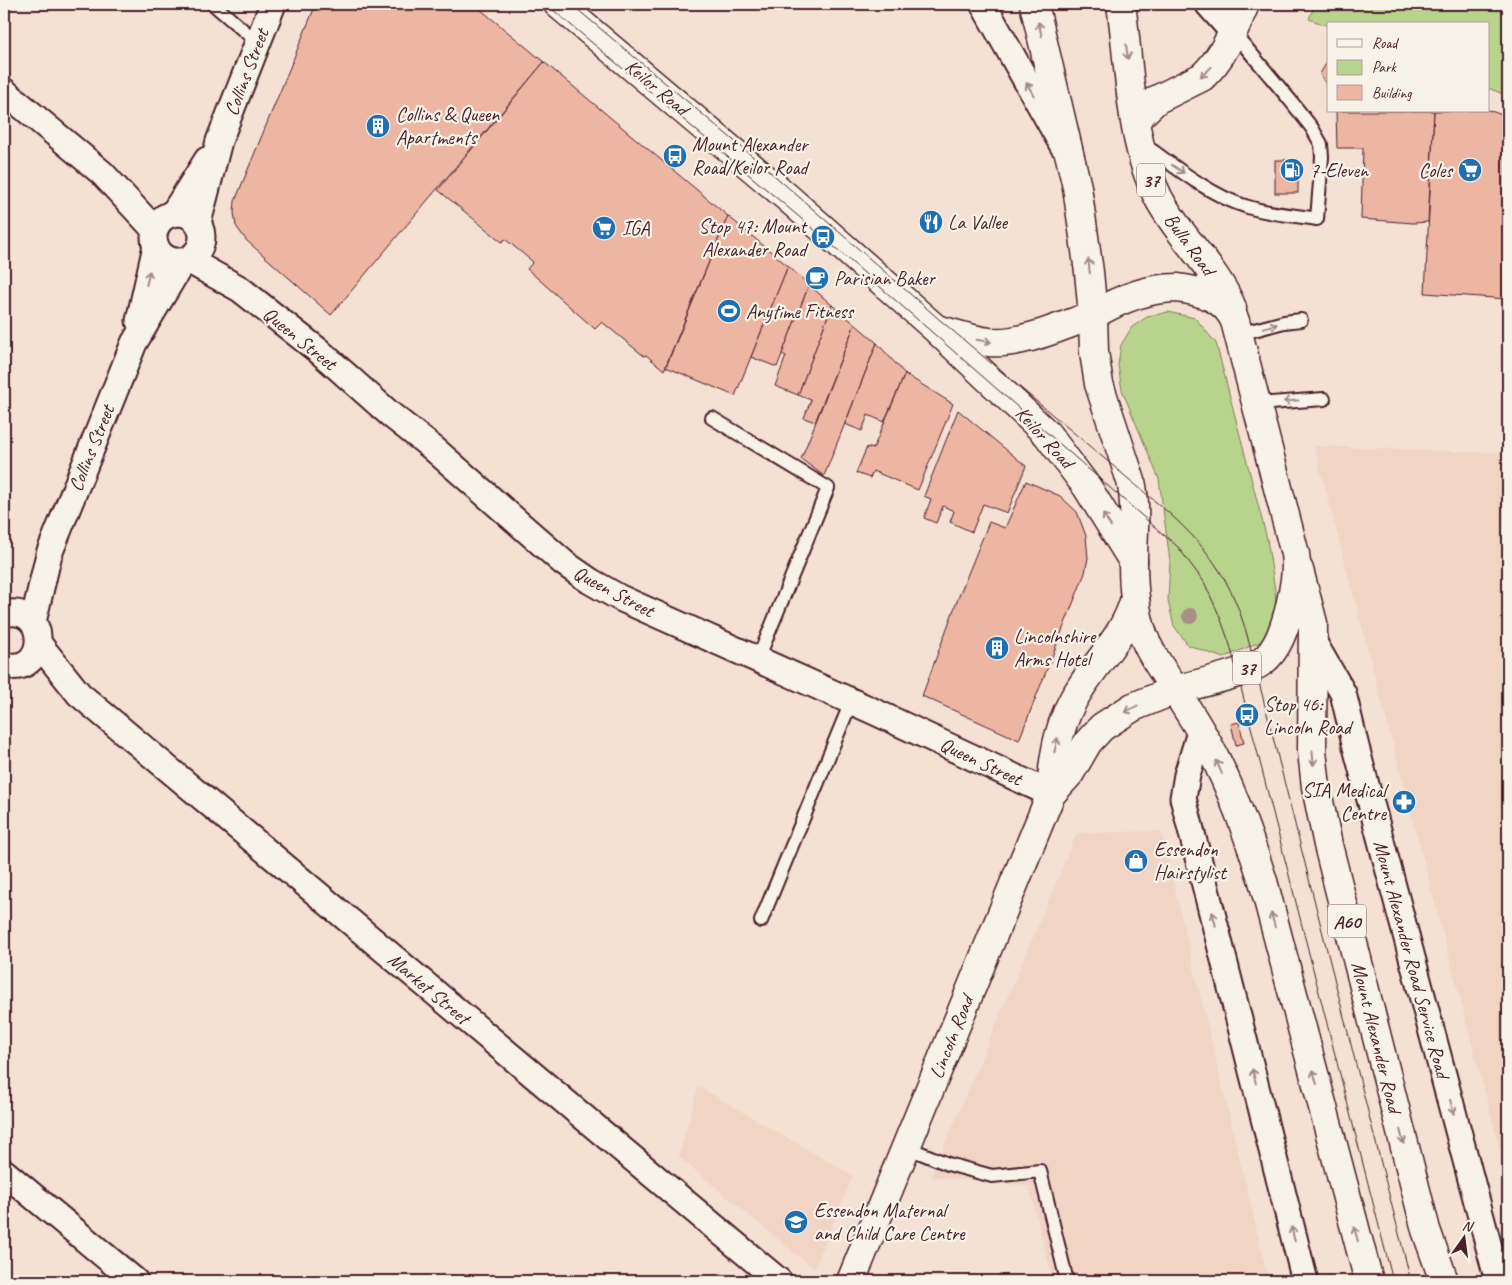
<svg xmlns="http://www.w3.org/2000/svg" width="1512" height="1285" font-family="Caveat,sans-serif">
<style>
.built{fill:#f2d4c5}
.green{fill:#b8d48c;stroke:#817a5c}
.building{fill:#edb6a3;stroke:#4a1f2b}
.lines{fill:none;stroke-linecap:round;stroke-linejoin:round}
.service-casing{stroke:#4a1f2b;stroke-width:16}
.minor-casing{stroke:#4a1f2b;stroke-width:29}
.tertiary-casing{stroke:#4a1f2b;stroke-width:31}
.secondary-casing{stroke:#4a1f2b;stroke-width:31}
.primary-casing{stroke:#4a1f2b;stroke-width:31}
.service{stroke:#f7f3e8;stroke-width:12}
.minor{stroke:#f7f3e8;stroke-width:25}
.tertiary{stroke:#f7f3e8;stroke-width:28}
.secondary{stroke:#f7f3e8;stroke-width:28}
.primary{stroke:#f7f3e8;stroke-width:28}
.tram{stroke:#4a1f2b;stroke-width:1}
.tree{fill:#a68f84}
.oneway{stroke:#a0898a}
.labels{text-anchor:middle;stroke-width:4.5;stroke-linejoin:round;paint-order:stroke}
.shield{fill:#f7f3e8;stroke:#7e5f64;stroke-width:1}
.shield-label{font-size:19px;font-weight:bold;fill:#4a1f2b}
.street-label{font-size:20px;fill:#4a1f2b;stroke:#f7f3e8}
.poi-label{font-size:20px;fill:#4a1f2b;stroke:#f7f3e8;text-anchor:start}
</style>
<rect width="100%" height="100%" fill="#f4e1d3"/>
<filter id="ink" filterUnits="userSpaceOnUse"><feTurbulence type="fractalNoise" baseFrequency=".02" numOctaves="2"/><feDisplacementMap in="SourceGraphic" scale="10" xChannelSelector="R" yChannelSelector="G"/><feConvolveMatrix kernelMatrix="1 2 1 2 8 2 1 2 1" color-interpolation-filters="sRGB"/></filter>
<g filter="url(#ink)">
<g class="built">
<polygon points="1314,446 1508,453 1508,525 1501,525 1508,566 1508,1180"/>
<polygon points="1161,831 1269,1281 1053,1281 1029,1186 931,1177 1077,833"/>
<polygon points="698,1086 853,1176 814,1269 679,1157"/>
</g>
<g class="green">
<polygon points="1315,4 1508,4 1508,96 1488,88 1488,24 1328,24 1328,26 1309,19"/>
<polygon points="1168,312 1195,318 1216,343 1267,539 1275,590 1277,616 1270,633 1260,642 1223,658 1188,645 1174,626 1168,601 1170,561 1159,479 1122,390 1118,365 1121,345 1132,327 1147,317"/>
</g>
<g class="building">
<polygon points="316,4 474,4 544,62 331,315 246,240 236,226 234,213 235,201"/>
<polygon points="1328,60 1328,88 1320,74"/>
<polygon points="544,62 728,216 664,370 646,355 644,356 602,322 595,329 527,269 533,262 505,239 502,242 438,190"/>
<polygon points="1488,110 1508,117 1508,299 1425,293 1434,111"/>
<polygon points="1336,111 1434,111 1428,222 1413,223 1361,219 1363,148 1337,148"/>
<rect x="1275" y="160" width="23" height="33"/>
<polygon points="728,216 788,266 735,396 666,367"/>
<polygon points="788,266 809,285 777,367 751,357"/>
<polygon points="809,285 832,305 798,395 775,386 786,356 782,354"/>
<polygon points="832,305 855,324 815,422 804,418 811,400 798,395"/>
<polygon points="855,324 877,343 824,476 801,459"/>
<polygon points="877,343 905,374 884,422 868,415 862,431 845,424"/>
<polygon points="905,374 953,404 918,490 873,471 870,478 856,473 867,447 873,449"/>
<polygon points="958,410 1026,466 1007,513 983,504 972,532 950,522 954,511 943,506 936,523 924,518 931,499 924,496"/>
<polygon points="1026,481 1060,496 1077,512 1086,536 1088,558 1085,573 1019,740 922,696 957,601 989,522 1005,528"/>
<polygon points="1239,722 1244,743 1236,745 1231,724"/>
</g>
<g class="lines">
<g class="service-casing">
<g id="service">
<polyline points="213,4 257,42"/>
<path d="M1142,143C1171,164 1211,196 1245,206C1267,214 1294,215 1317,219L1322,157L1321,144L1312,128L1290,100L1233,32"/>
<polyline points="1239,334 1284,322 1301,320"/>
<polyline points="1257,404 1324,399"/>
<polyline points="712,418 828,488 758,659"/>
<polyline points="761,921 851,702"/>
<polyline points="906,1147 948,1164 992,1176 1040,1171 1067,1281"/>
</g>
</g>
<g class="minor-casing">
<g id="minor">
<polyline points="983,4 1063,146"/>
<polyline points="1208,4 1233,32"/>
<polyline points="4,91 102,173 155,230"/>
<circle cx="178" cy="237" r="24"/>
<polyline points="173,214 207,160"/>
<polyline points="198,223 219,141 273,4"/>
<polyline points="188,260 240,289 320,352 391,415 434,449 564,563 590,581 620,598 873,711 1051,794"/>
<polyline points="139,321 156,246"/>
<path d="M4,614C50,603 49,677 4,665"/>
<polyline points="33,622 49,554 134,343 183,261"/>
<polyline points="1314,643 1343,693 1356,747 1498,1281"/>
<polyline points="39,644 79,694 779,1281"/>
<polyline points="1200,732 1187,775 1183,798 1305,1281"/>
<polyline points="4,1172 135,1281"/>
</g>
</g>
<g class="tertiary-casing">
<path id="tertiary" d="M1135,120L1156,100L1202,77C1224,57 1234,30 1245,4"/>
</g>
<g class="secondary-casing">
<g id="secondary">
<polyline points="1051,794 1070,773 1088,742 1102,727 1133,707 1175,690"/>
<path d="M851,1281L1051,794C1053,756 1059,719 1081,687C1100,658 1126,633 1135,598"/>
</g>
</g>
<g class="primary-casing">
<g id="primary">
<polyline points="558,4 788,198 936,329 1047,434 1087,487 1133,561"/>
<polyline points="1034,4 1077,187 1089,272 1093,315"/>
<path d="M1121,4C1130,66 1129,140 1158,197C1178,236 1216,268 1232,308"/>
<path d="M1177,288C1201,291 1225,298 1235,321L1295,554C1298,573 1293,592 1289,611C1284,629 1278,649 1263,661C1248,673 1196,684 1175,690C1166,675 1155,661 1147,644C1135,619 1133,589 1133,562C1133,534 1137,508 1131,481L1099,384L1094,352L1093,315C1118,300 1148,288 1177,288Z"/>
<path d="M940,330C956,334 972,340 989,342C1021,345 1062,326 1093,315"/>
<polyline points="1299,570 1313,623 1312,751 1316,787 1328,845 1426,1230 1444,1281"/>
<path d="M1175,690C1187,709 1199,727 1209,746C1232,789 1248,835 1263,881L1369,1281"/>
</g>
</g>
<use href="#service" class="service"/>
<use href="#minor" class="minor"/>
<use href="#tertiary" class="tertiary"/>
<use href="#secondary" class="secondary"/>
<use href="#primary" class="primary"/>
<g class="tram">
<polyline points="546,4 823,237 1164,535 1178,547 1204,582 1220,617 1230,645 1393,1281"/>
<path d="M571,4L744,149L940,320L1169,513C1210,550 1232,582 1247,635L1411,1281"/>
</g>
</g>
<circle class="tree" cx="1190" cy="616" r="8"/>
<defs><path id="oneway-shaft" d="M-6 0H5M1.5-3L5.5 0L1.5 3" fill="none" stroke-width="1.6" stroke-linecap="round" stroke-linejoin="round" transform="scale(1.25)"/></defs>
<g class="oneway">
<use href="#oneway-shaft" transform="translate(1040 29) rotate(-104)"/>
<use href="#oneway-shaft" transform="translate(1127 52) rotate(83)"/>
<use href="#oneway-shaft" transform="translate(1206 72) rotate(138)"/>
<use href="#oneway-shaft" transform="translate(1030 89) rotate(-120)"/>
<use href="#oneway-shaft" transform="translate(1178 169) rotate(34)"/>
<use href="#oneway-shaft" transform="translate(1089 266) rotate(-96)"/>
<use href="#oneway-shaft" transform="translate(148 278) rotate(-77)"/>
<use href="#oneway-shaft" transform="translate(1270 326) rotate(-16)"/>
<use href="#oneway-shaft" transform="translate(984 341) rotate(9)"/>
<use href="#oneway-shaft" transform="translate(1291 401) rotate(176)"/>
<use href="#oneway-shaft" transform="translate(1107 520) rotate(-122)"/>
<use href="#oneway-shaft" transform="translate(1131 709) rotate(153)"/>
<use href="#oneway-shaft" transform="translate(1056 745) rotate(-77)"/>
<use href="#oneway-shaft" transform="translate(1313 758) rotate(85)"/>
<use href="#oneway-shaft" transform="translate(1219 767) rotate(-113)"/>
<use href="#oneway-shaft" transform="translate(1214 919) rotate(-104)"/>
<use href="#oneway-shaft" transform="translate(1273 920) rotate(-105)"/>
<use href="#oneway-shaft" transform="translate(1254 1076) rotate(-104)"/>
<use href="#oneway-shaft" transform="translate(1315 1077) rotate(-105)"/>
<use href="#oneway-shaft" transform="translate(1452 1107) rotate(75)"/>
<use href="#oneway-shaft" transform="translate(1402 1137) rotate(76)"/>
<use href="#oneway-shaft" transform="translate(1293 1234) rotate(-104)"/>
<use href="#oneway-shaft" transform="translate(1356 1234) rotate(-105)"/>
</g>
</g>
<defs>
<g id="building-disc" transform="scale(1.25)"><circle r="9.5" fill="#1f6fb2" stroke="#f7f3e8"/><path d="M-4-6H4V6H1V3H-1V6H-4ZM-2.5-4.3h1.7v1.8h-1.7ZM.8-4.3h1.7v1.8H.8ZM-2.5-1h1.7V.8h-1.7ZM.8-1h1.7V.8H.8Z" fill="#fff"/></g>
<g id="bus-disc" transform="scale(1.25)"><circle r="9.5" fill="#1f6fb2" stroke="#f7f3e8"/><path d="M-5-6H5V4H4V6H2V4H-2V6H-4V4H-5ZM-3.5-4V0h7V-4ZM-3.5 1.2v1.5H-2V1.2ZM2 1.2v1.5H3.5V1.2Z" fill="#fff"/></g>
<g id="fuel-disc" transform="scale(1.25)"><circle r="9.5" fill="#1f6fb2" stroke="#f7f3e8"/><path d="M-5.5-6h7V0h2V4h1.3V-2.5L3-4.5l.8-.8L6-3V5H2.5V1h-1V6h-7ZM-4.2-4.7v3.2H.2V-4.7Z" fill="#fff"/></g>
<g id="supermarket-disc" transform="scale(1.25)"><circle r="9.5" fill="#1f6fb2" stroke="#f7f3e8"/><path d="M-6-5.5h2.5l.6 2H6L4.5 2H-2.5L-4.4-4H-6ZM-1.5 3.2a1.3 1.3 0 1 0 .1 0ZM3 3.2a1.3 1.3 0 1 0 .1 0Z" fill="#fff"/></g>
<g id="restaurant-disc" transform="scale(1.25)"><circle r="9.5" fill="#1f6fb2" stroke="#f7f3e8"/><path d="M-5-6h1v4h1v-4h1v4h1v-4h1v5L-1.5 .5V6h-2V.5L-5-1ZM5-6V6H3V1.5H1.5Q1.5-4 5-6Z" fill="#fff"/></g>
<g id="cafe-disc" transform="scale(1.25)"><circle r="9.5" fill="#1f6fb2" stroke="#f7f3e8"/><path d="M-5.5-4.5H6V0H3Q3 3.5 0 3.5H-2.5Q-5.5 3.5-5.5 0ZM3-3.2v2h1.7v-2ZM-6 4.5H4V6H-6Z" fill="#fff"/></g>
<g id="stadium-disc" transform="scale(1.25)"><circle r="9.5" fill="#1f6fb2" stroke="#f7f3e8"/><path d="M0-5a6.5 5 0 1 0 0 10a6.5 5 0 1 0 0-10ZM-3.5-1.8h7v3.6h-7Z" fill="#fff"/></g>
<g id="pharmacy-disc" transform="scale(1.25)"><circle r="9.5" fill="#1f6fb2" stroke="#f7f3e8"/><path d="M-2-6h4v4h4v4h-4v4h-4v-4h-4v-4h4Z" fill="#fff"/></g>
<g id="shop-disc" transform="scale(1.25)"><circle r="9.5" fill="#1f6fb2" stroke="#f7f3e8"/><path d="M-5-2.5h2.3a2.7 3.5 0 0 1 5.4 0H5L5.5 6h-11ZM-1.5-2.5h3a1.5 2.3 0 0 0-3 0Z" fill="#fff"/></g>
<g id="school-disc" transform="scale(1.25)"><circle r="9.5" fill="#1f6fb2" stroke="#f7f3e8"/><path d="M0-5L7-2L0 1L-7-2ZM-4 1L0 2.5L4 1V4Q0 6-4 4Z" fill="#fff"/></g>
</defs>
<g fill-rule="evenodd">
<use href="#building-disc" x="378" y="126"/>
<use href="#bus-disc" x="675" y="156"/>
<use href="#fuel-disc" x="1292" y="170"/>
<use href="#supermarket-disc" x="1470" y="170"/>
<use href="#restaurant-disc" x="931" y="222"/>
<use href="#supermarket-disc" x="604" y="228"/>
<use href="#bus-disc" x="823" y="237"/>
<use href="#cafe-disc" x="817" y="278"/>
<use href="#stadium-disc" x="729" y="311"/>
<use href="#building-disc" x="997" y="648"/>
<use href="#bus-disc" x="1247" y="715"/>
<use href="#pharmacy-disc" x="1404" y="802"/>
<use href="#shop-disc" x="1136" y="861"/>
<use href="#school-disc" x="796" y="1222"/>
</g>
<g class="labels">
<g class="shield">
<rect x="1137" y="163.5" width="28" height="33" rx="4"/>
<rect x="1233" y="651.5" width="28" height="33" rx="4"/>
<rect x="1328" y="904.5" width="38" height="33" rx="4"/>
</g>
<g class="shield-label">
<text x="1151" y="187">37</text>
<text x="1247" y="675">37</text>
<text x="1347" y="928">A60</text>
</g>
<g class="street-label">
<text transform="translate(246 72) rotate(-69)" y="7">Collins Street</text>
<text transform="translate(657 87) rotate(40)" y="7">Keilor Road</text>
<text transform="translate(1190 244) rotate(54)" y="7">Bulla Road</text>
<text transform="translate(300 338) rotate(39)" y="7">Queen Street</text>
<text transform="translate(1045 437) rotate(48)" y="7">Keilor Road</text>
<text transform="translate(91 448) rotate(-68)" y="7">Collins Street</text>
<text transform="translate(614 591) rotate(28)" y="7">Queen Street</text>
<text transform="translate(981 761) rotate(25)" y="7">Queen Street</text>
<text transform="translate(1412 959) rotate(75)" y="7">Mount Alexander Road Service Road</text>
<text transform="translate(429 988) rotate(40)" y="7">Market Street</text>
<text transform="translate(951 1037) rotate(-68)" y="7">Lincoln Road</text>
<text transform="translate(1377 1037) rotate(76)" y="7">Mount Alexander Road</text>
</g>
<g class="poi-label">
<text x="396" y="121">Collins &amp; Queen<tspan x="396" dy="23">Apartments</tspan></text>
<text x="692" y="151">Mount Alexander<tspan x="692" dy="23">Road/Keilor Road</tspan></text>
<text x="1310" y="177">7-Eleven</text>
<text x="1452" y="177" text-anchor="end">Coles</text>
<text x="948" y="229">La Vallee</text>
<text x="806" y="233" text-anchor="end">Stop 47: Mount<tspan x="806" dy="23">Alexander Road</tspan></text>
<text x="622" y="235">IGA</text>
<text x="834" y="285">Parisian Baker</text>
<text x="746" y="318">Anytime Fitness</text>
<text x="1014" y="643">Lincolnshire<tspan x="1014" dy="23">Arms Hotel</tspan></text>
<text x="1264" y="711">Stop 46:<tspan x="1264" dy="23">Lincoln Road</tspan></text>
<text x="1386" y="797" text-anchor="end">SIA Medical<tspan x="1386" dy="23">Centre</tspan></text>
<text x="1154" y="856">Essendon<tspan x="1154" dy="23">Hairstylist</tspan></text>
<text x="814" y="1217">Essendon Maternal<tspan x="814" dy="23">and Child Care Centre</tspan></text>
</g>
</g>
<rect width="1512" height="1285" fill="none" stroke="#f7f3e8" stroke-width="20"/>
<rect x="10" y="10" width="1492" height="1265" fill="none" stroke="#4a1f2b" stroke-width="2" filter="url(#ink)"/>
<rect x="1327" y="22" width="162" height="90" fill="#f7f3e8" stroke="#b29e9c"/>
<rect x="1337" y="39" width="25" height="8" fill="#f7f3e8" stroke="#b29e9c"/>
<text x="1372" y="48" font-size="15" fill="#4a1f2b">Road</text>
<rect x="1337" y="60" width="25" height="15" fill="#b8d48c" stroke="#b29e9c"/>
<text x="1372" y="72" font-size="15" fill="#4a1f2b">Park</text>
<rect x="1337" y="85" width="25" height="15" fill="#edb6a3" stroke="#b29e9c"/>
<text x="1372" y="98" font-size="15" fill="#4a1f2b">Building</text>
<g transform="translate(1464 1238) rotate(14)" stroke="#f7f3e8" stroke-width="4" paint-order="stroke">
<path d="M0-4L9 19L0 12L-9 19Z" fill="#4a1f2b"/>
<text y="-8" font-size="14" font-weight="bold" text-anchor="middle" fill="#4a1f2b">N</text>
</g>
</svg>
